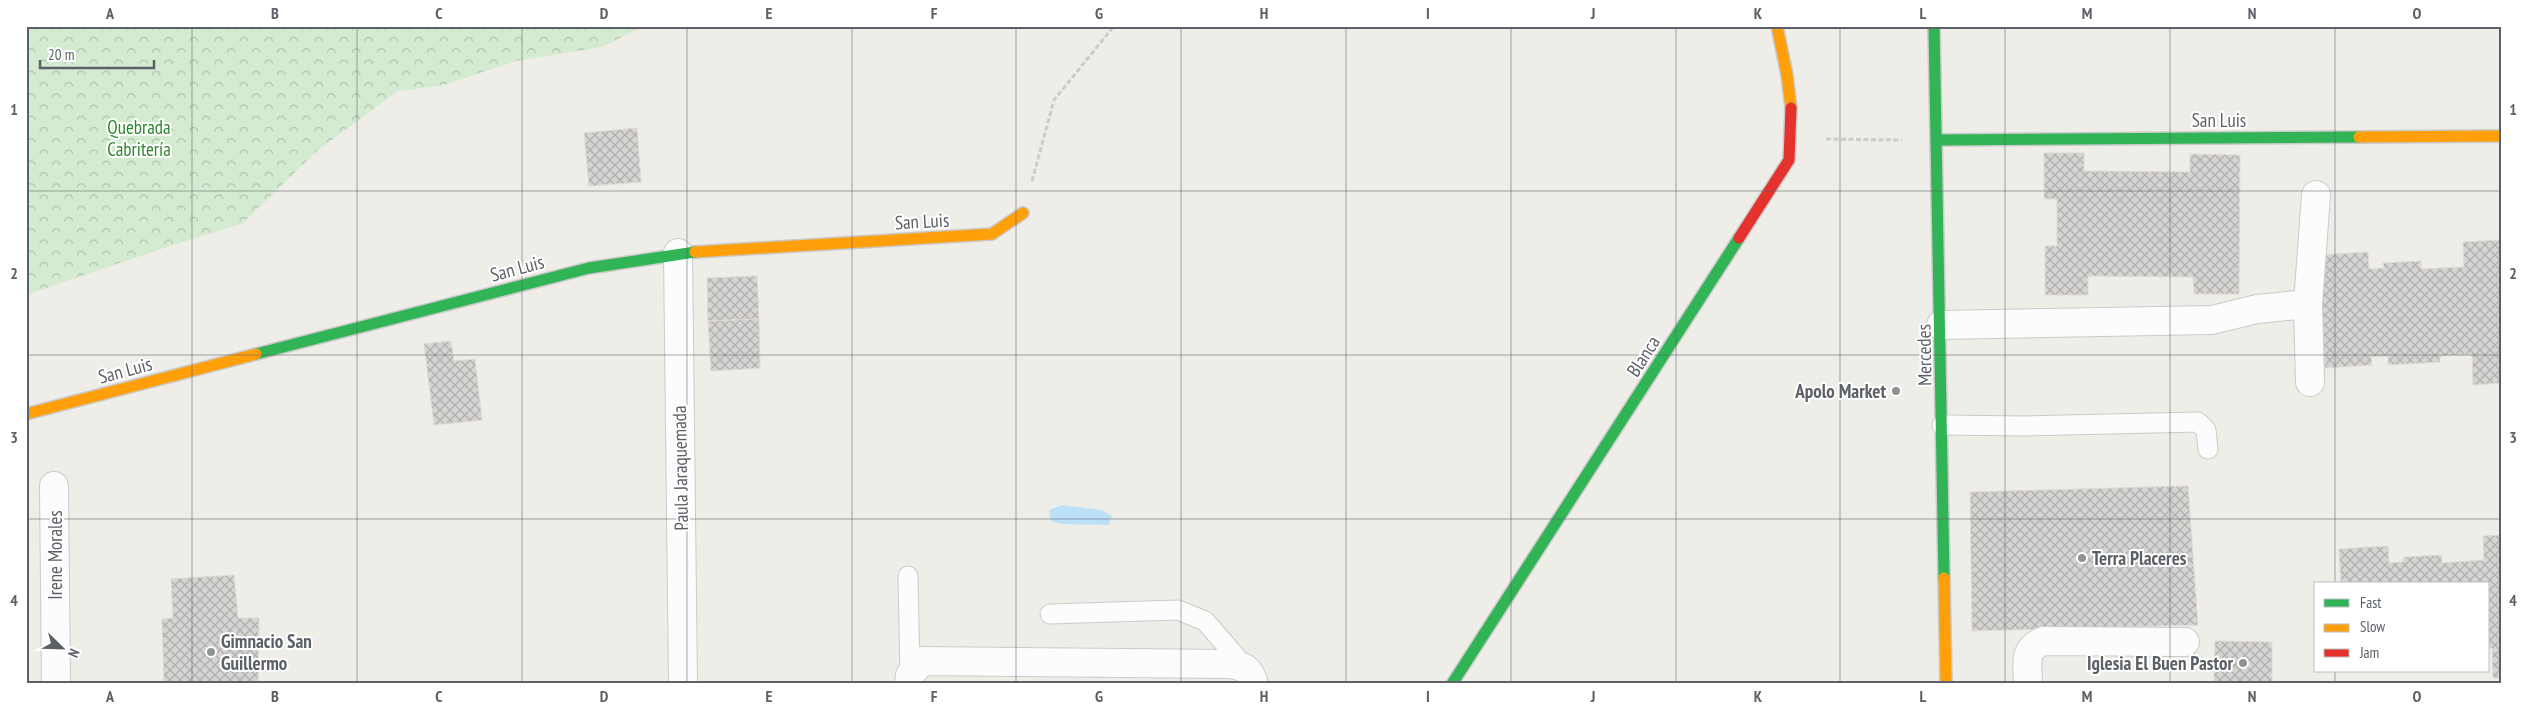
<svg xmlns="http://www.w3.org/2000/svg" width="2527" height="710" font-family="'PT Sans Narrow',sans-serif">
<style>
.forest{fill:url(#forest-crowns)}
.water{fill:#bce0f8}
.building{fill:url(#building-cross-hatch);stroke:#dedbd6}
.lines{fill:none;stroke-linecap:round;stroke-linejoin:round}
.lane-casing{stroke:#cacbca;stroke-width:21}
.street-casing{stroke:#cacbca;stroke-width:30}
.fast-casing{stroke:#c9cac9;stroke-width:14}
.slow-casing{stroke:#c9cac9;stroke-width:14}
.jam-casing{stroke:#c9cac9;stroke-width:14}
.path{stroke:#c9cecb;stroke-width:3;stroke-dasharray:5 2.5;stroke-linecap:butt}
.lane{stroke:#fcfcfc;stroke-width:19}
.street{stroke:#fcfcfc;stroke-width:28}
.fast{stroke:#30b455;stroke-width:11}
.slow{stroke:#ff9f0a;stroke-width:11}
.jam{stroke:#e5322d;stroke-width:11}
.grid{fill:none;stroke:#5c6167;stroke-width:1;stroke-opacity:0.55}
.poi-dot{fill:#8f9294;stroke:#fff;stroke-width:2}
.labels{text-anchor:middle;stroke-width:4;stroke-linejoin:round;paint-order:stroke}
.street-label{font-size:19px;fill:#5c6167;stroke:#fff}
.park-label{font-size:19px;fill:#2c862e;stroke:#fff}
.poi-label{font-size:19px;font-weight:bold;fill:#5c6167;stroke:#fff;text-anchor:end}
.neatline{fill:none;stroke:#5c6167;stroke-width:2}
.grid-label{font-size:16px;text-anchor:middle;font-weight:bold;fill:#5c6167}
</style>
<defs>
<pattern id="forest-crowns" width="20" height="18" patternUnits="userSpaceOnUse" patternTransform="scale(1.25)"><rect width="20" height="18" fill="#d5ebd1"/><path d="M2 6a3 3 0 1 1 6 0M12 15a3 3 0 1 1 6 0" fill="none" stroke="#b0c2ad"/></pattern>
<pattern id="building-cross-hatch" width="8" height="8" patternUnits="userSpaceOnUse" patternTransform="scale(1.25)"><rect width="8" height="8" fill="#d6d4d2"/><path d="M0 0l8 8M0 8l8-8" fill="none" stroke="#b1afae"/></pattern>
</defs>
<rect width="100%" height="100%" fill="#eeede8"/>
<polygon class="forest" points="26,26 644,26 602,47 516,61 444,85 398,91 318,150 243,223 158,250 26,295"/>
<polygon class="water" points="1062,505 1101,510 1112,516 1109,525 1064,524 1051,521 1049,510"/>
<g class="building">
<polygon points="637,128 641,182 589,186 584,133"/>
<polygon points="2044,153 2084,153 2084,171 2190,172 2190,154 2240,155 2239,294 2194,294 2193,277 2088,276 2088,295 2045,295 2045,246 2057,246 2057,199 2044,199"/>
<polygon points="2501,240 2501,383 2473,385 2472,354 2440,356 2440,362 2388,365 2388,356 2371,357 2372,365 2325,368 2319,255 2368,252 2369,269 2384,268 2383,263 2421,261 2421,269 2464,267 2463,242"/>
<polygon points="757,276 759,319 708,321 707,278"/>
<polygon points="759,319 760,368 711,371 708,321"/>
<polygon points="451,341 454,361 475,359 482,420 434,425 424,344"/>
<polygon points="2188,486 2198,625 1972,631 1970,492"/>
<polygon points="2501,535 2501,678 2493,678 2492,648 2488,648 2488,584 2341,584 2339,549 2388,546 2389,563 2403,562 2404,557 2441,555 2442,563 2484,560 2483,536"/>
<polygon points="234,575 238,618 259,618 258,684 164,684 162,619 173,618 171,579"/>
<polygon points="2215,641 2272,642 2272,684 2214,684"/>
</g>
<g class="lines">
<g class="lane-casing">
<g id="lane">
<polyline points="1942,425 2026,426 2198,422 2206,430 2208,449"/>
<polyline points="908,576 910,675"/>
<polyline points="1050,614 1178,610 1205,621 1244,666"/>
</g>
</g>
<g class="street-casing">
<g id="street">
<polyline points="678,253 683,684"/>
<polyline points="2308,304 2310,382"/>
<polyline points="1941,325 2212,320 2257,309 2308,304 2316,195"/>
<polyline points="54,486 56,684"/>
<path d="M909,684L910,675L922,661L1231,664C1245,667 1250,669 1254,684"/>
<path d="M2028,684C2028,664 2022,650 2043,641L2185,642"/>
</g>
</g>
<g class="fast-casing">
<g id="fast">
<polyline points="1934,26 1944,578"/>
<polyline points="1938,140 2359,137"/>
<polyline points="256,354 589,268 695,252"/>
<polyline points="1452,684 1739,238"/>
</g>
</g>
<g class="slow-casing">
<g id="slow">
<polyline points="1777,26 1787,75 1791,108"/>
<polyline points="2359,137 2501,136"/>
<polyline points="695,252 992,234 1023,213"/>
<polyline points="26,414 256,354"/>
<polyline points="1944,578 1946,684"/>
</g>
</g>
<g class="jam-casing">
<polyline id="jam" points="1739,238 1789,160 1791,108"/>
</g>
<g class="path">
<polyline points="1826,139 1902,140"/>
<polyline points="1032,181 1054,100 1114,26"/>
</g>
<use href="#lane" class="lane"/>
<use href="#street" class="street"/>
<use href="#fast" class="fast"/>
<use href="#slow" class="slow"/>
<use href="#jam" class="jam"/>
</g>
<path class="grid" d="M192,26V684M357,26V684M522,26V684M687,26V684M852,26V684M1016,26V684M1181,26V684M1346,26V684M1511,26V684M1676,26V684M1840,26V684M2005,26V684M2170,26V684M2335,26V584M26,191H2501M26,355H2501M26,519H2501M2335,671V684"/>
<g class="poi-dot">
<circle cx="1896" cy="391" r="5"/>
<circle cx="2082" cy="558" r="5"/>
<circle cx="211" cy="652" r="5"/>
<circle cx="2243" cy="663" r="5"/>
</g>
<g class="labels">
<g class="street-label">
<text x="2219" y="127">San Luis</text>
<text transform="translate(922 221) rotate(-3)" y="7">San Luis</text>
<text transform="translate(517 268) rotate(-15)" y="7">San Luis</text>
<text transform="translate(1924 355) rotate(-91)" y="7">Mercedes</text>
<text transform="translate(1643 356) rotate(-57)" y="7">Blanca</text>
<text transform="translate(125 370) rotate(-15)" y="7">San Luis</text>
<text transform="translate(680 468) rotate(-91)" y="7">Paula Jaraquemada</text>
<text transform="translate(55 555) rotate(-90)" y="7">Irene Morales</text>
</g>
<g class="park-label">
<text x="139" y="134">Quebrada<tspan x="139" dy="22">Cabritería</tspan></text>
</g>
<g class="poi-label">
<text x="1886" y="398">Apolo Market</text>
<text x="2092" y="565" text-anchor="start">Terra Placeres</text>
<text x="221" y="648" text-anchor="start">Gimnacio San<tspan x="221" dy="22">Guillermo</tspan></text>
<text x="2233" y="670">Iglesia El Buen Pastor</text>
</g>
</g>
<rect width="2527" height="710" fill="none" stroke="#ffffff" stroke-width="55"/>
<rect x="2314" y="582" width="175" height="90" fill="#ffffff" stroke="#bec0c2"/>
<rect x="2324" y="599" width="25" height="8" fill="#30b455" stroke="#bec0c2"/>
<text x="2360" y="608" font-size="15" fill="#5c6167">Fast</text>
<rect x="2324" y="624" width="25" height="8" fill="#ff9f0a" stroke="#bec0c2"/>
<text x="2360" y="632" font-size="15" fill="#5c6167">Slow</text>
<rect x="2324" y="649" width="25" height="8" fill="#e5322d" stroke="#bec0c2"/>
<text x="2360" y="658" font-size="15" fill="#5c6167">Jam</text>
<g transform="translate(62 648) rotate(113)" stroke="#ffffff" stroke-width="4" paint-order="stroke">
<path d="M0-4L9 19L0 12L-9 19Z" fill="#5c6167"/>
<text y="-8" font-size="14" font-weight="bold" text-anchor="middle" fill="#5c6167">N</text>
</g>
<path d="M40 60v8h114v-8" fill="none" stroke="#5c6167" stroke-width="2.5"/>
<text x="48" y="60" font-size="15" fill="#5c6167" stroke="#ffffff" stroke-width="4" paint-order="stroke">20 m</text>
<rect x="28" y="28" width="2472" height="654" class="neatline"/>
<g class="grid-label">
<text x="110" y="19">A</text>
<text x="275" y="19">B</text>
<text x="439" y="19">C</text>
<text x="604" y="19">D</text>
<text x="769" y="19">E</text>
<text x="934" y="19">F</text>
<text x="1099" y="19">G</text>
<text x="1264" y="19">H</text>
<text x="1428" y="19">I</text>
<text x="1593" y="19">J</text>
<text x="1758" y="19">K</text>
<text x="1923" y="19">L</text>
<text x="2087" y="19">M</text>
<text x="2252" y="19">N</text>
<text x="2417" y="19">O</text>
<text x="14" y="115">1</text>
<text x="2513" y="115">1</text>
<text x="14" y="279">2</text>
<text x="2513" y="279">2</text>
<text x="14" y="443">3</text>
<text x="2513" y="443">3</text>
<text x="14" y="606">4</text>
<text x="2513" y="606">4</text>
<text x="110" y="702">A</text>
<text x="275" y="702">B</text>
<text x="439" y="702">C</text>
<text x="604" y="702">D</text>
<text x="769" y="702">E</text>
<text x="934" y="702">F</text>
<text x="1099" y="702">G</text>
<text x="1264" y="702">H</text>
<text x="1428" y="702">I</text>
<text x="1593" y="702">J</text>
<text x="1758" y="702">K</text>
<text x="1923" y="702">L</text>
<text x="2087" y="702">M</text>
<text x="2252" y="702">N</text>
<text x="2417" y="702">O</text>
</g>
</svg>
